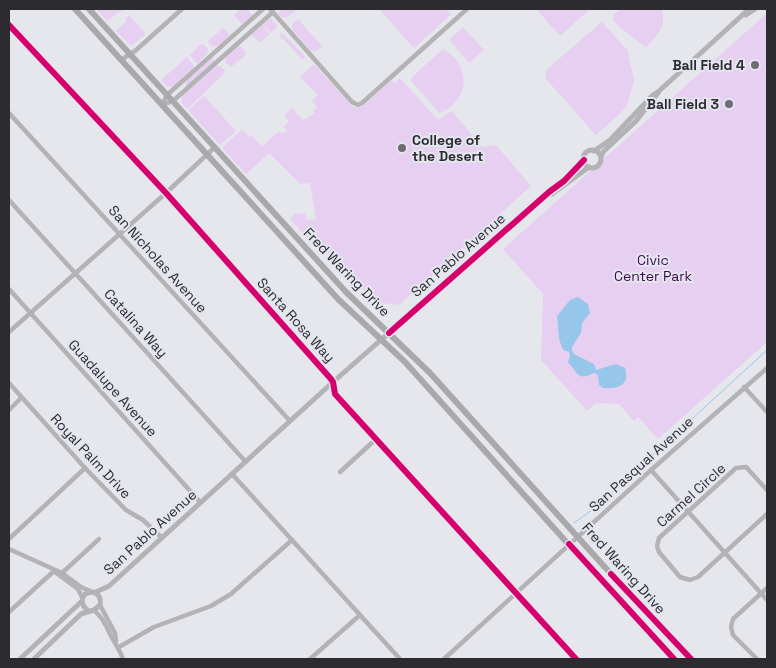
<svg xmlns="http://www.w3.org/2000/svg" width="776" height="668" font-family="'Space Grotesk',sans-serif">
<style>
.green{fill:#e7cff2}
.water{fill:#96c7ea}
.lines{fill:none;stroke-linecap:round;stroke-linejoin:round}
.stream{stroke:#96c7ea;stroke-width:1}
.minor{stroke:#b3b2b5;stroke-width:4.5}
.tertiary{stroke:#b3b2b5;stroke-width:5}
.secondary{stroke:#a9a9ab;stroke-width:6}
.cycleway-casing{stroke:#e3e5ef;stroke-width:9}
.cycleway{stroke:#d6006c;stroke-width:6}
.poi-dot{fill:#6d6d72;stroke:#e3e5ef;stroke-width:2}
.labels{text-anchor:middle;stroke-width:4;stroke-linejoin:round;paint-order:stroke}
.poi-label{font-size:14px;font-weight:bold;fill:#2c2c30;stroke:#e3e5ef;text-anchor:end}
.street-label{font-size:14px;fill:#2c2c30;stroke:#e3e5ef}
.park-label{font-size:14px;fill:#430853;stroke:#e3e5ef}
</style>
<rect width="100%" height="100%" fill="#e6e7ec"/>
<g class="green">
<polygon points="96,9 124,9 119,13 118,12 107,21"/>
<polygon points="241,9 247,9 253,15 242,24 234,15"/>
<polygon points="281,9 297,9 286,18 282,17 278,14"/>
<polygon points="379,9 446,9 451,14 414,48"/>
<polygon points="536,9 590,9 560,36"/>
<path d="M620,9H661C668,25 657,36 646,47L620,28L613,20V15Z"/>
<polygon points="767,13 767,342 658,439 638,417 634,421 619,404 596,403 587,411 541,360 543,294 503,249"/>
<polygon points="129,15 145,33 144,36 131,46 116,31 126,21 125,19"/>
<polygon points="271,18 278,26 271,33 263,24"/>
<polygon points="298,19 322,46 318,50 313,51 310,50 292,29 292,25"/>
<polygon points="602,22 628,51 634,81 626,108 596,135 546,79 546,70"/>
<polygon points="262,24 270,34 260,43 251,34"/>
<polygon points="463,27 484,50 469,63 449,40"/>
<polygon points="223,28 230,35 218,46 213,47 208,41"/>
<polygon points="282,33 305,56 303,60 279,35"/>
<polygon points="202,43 208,49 208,53 197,64 190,55"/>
<polygon points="239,45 246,53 246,55 231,67 226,63 225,58"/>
<path d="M443,49C472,65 470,102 439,113L411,81L412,77Z"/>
<polygon points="187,57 194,66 194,68 172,87 166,86 161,80"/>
<polygon points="212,58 214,59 214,61 187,86 184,83"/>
<polygon points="314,64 352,106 358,108 363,106 392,80 395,83 400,78 438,120 452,111 482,147 496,145 531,186 399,305 375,302 324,249 320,252 290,219 295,214 305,213 306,220 316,219 310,183 300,184 269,153 246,174 222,148 242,129 249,137 251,135 262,146 278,132 282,133 288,131 283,127 289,122 284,116 292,108 303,120 314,113 313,111 317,107 312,101 318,95 300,77"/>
<polygon points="216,66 220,66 225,71 223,75 187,109 182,103 182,96"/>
<polygon points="204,96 236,131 220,145 188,110"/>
</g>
<path class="water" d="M578,297L588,304L590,313L582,323L581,333L572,347V350L574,354L594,364L596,370L616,364L625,368C630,385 619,389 603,388L599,385L598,375L594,373C578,382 577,372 568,362L570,356L569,352L563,350L559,339L557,316L570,300Z"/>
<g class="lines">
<polyline class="stream" points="574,523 595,508 767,350"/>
<g class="minor">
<polyline points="270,9 352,102 358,105 362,103 467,9"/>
<polyline points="9,25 166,193 331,379 333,382 335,394 576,659"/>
<polyline points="121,60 135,51 182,9"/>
<polyline points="162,105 173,101 273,12"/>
<polyline points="162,105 167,95 263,9"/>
<polyline points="9,113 290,421"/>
<polyline points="9,200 245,461"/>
<polyline points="9,289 200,502"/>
<polyline points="9,332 166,193 215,147"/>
<polyline points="9,383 85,468 126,510 143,520 161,537"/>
<polyline points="744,387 767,412"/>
<polyline points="9,410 21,398"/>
<polyline points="651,470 767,600"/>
<polyline points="340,472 376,439"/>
<polyline points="232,474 400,659"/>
<polyline points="767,490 746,467 736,468 659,538 657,546 659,552 680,577 690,580 698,577 767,514"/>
<polyline points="9,539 85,468"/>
<polyline points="9,549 62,573 81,587 92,592"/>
<polyline points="55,572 78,589 82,597"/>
<polyline points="62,573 99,539"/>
<polyline points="100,605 115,633 116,641"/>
<path d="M94,610C103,619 105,623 110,634C115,644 119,648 123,659"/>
<polyline points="9,612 54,571"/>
<polyline points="119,647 154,627 211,606 231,594 292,540"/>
<polyline points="310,659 360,615"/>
<polyline points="444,659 651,470 767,368"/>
<polyline points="757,659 733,635 731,627 733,619 767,588"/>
</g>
<g class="tertiary">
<polyline points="746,15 755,9"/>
<circle cx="592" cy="159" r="9"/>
<polyline points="594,151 610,140 653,95 658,92 749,9"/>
<polyline points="601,157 603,152 636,121 658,93"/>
<polyline points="552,194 589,167"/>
<polyline points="96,592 109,586 333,382 549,192 564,181 584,160"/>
<polyline points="20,659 82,601"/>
<path d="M34,659L81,614L94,610L100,605C102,595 94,589 85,594C80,600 82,608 90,611"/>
</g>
<g class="secondary">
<polyline points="75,9 338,299 405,362 613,594 674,659"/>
<polyline points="89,9 346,292 430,373 611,574 691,659"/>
</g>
<g class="cycleway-casing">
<g id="cycleway">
<polyline points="9,25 166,193 331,379 333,382 335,394 576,659"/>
<polyline points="389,333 549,192 564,181 584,160"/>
<polyline points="569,544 674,659"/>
<polyline points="611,574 691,659"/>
</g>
</g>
<use href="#cycleway" class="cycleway"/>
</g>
<g class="poi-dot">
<circle cx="755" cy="65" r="5"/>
<circle cx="729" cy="104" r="5"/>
<circle cx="402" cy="148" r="5"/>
</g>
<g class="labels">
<g class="poi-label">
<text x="745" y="70">Ball Field 4</text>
<text x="719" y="109">Ball Field 3</text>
<text x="412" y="145" text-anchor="start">College of<tspan x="412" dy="16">the Desert</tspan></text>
</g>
<g class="street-label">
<text transform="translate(458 255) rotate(-41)" y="5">San Pablo Avenue</text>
<text transform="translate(158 259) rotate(48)" y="5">San Nicholas Avenue</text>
<text transform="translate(347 272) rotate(46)" y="5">Fred Waring Drive</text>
<text transform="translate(296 320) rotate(48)" y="5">Santa Rosa Way</text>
<text transform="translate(136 323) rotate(48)" y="5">Catalina Way</text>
<text transform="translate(113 388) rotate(48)" y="5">Guadalupe Avenue</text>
<text transform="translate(91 456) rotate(47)" y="5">Royal Palm Drive</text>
<text transform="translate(641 464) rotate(-42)" y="5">San Pasqual Avenue</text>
<text transform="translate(691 495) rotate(-42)" y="5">Carmel Circle</text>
<text transform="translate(150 532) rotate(-42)" y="5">San Pablo Avenue</text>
<text transform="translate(624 568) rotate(48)" y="5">Fred Waring Drive</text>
</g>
<g class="park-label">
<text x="653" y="265">Civic<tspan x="653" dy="16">Center Park</tspan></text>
</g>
</g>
<rect width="776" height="668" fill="none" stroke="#2c2c30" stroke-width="20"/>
</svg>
